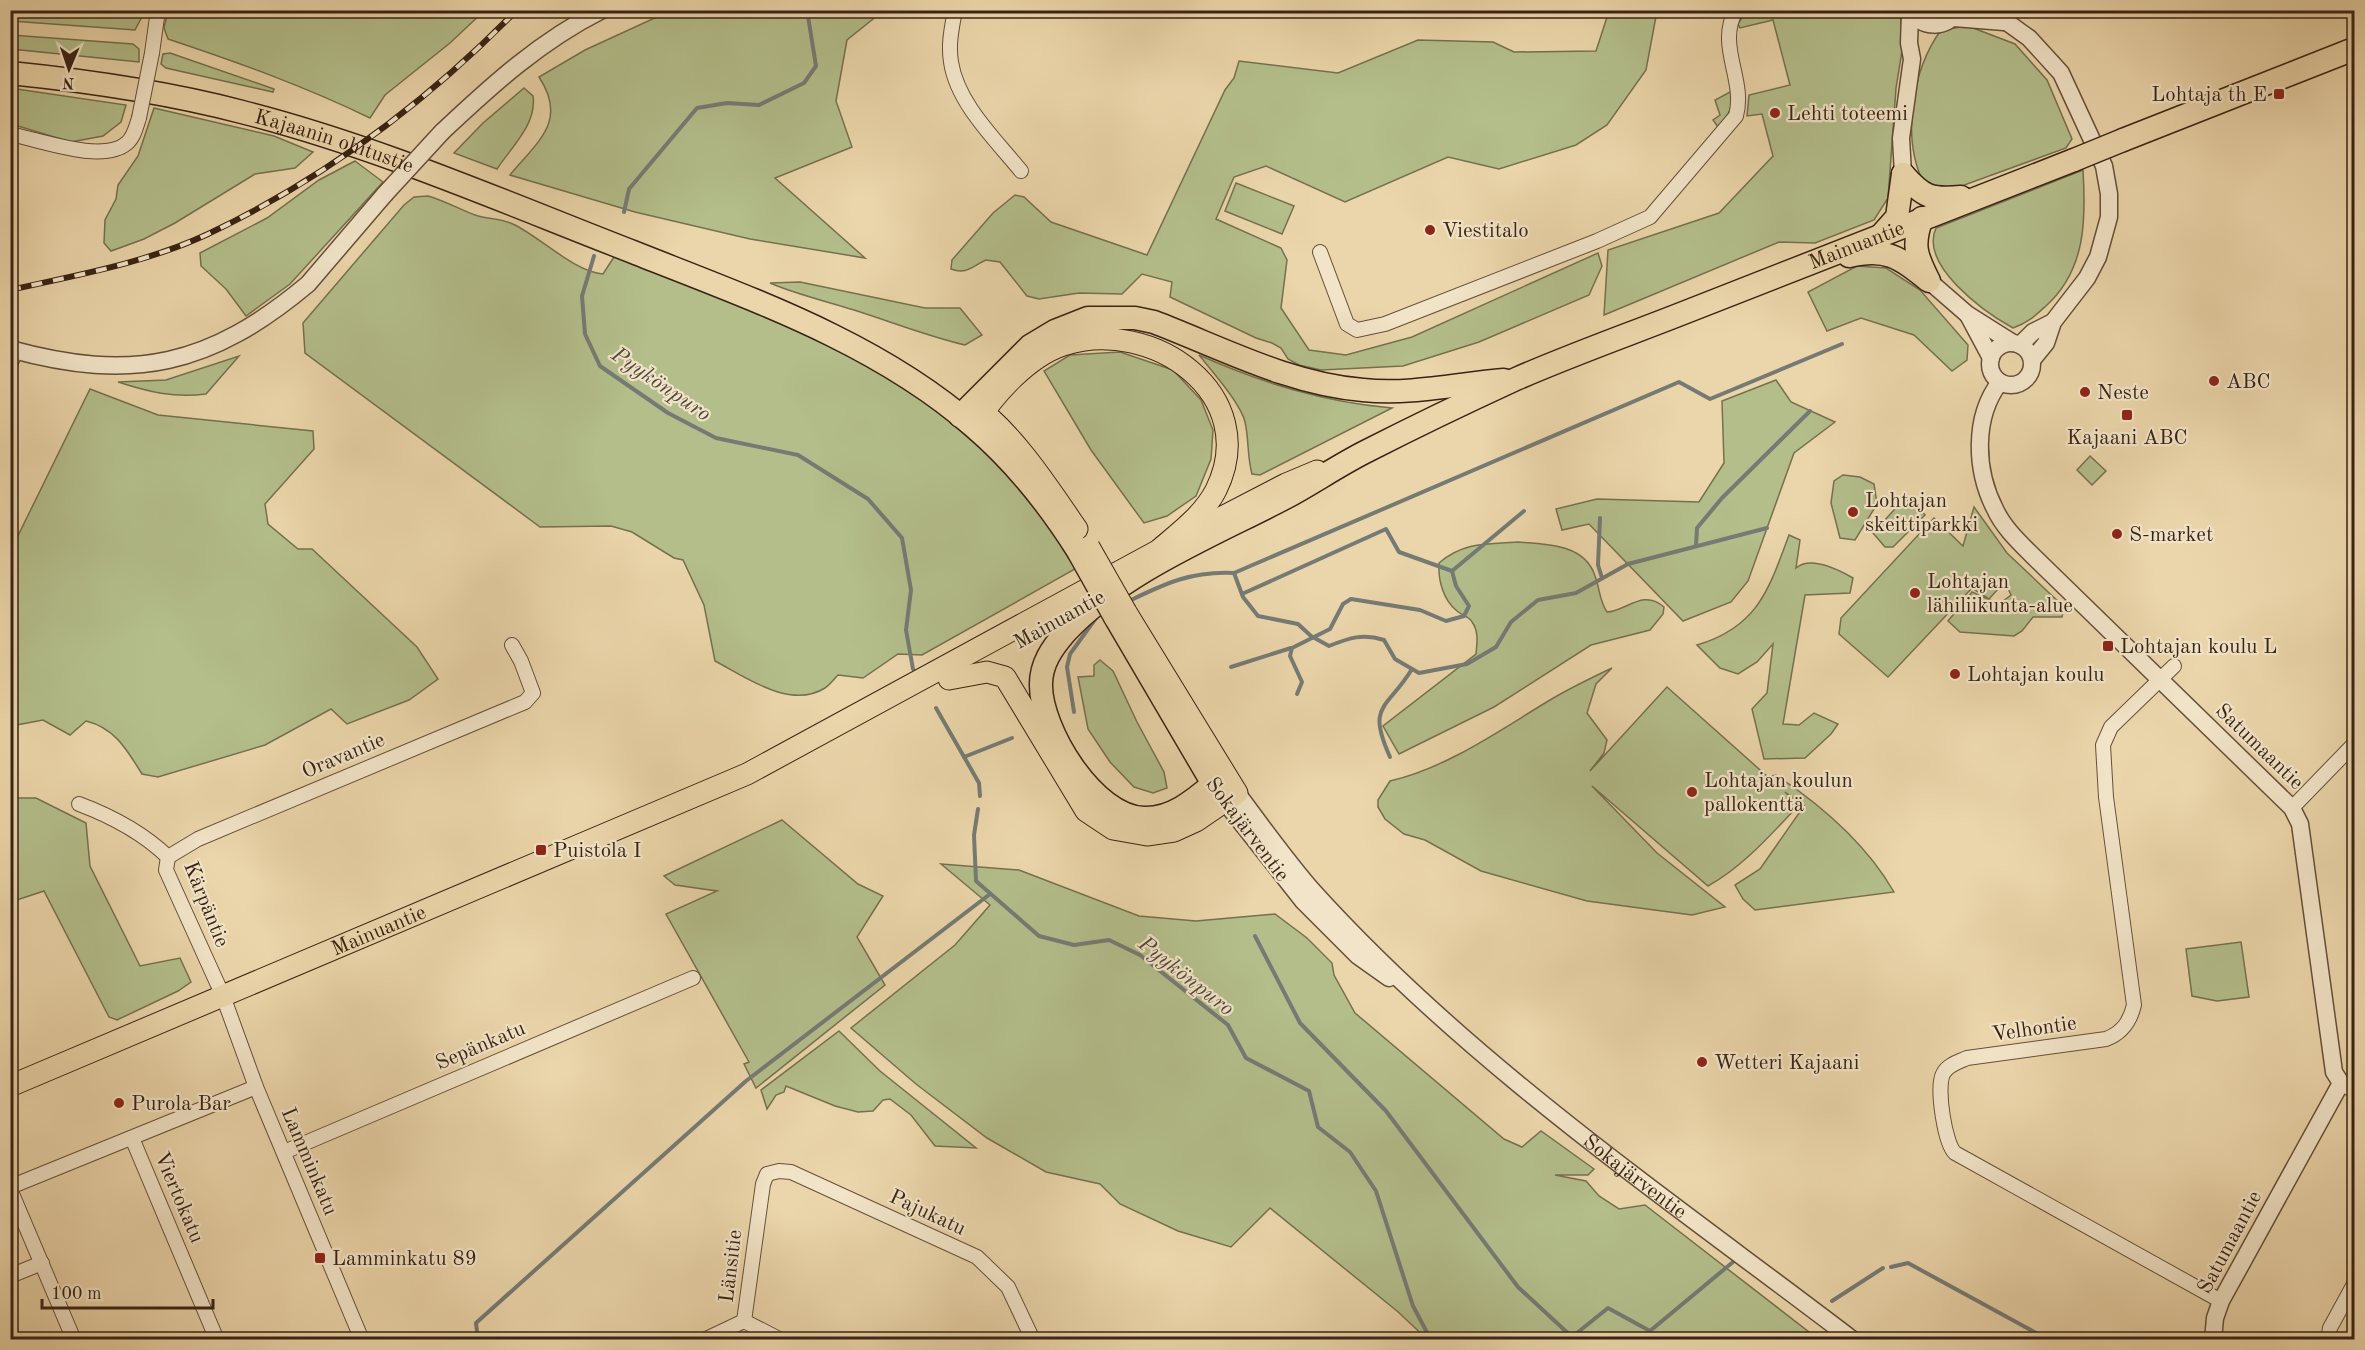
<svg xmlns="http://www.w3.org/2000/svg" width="2365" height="1350" font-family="'Old Standard TT',serif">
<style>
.green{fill:#b3be8b;stroke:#76704f;stroke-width:1.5}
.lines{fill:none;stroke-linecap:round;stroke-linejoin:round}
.stream{stroke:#757b74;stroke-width:4}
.minor-casing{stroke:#655039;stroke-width:16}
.tertiary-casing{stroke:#655039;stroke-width:19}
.primary-casing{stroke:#382313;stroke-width:23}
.trunk-casing{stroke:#382313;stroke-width:25}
.minor{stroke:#f2e4c8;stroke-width:14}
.tertiary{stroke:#f2e4c8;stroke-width:16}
.primary{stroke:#ebd5aa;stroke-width:21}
.trunk{stroke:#ebd5aa;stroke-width:22}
.rail-casing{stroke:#382313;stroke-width:6}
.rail{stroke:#f2e4c8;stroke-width:4;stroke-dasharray:11;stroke-linecap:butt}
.minor-bridge-casing{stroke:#655039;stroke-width:16;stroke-linecap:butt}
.tertiary-bridge-casing{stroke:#655039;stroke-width:19;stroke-linecap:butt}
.primary-bridge-casing{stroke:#382313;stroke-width:23;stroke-linecap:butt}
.trunk-bridge-casing{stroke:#382313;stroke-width:25;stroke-linecap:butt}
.minor-bridge{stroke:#f2e4c8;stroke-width:14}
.tertiary-bridge{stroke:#f2e4c8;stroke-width:16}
.primary-bridge{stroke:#ebd5aa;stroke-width:21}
.trunk-bridge{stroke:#ebd5aa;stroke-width:22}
.poi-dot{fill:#8f2418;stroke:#f2e4c8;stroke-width:2}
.labels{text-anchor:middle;stroke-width:4.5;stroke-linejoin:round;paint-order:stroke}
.poi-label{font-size:21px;fill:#382313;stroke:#f2e4c8;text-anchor:start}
.street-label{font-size:21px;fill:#382313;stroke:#f2e4c8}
.water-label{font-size:22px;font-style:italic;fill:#52483c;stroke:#f2e4c8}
</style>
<rect width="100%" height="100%" fill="#ebd5aa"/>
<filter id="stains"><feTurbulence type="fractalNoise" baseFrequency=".00333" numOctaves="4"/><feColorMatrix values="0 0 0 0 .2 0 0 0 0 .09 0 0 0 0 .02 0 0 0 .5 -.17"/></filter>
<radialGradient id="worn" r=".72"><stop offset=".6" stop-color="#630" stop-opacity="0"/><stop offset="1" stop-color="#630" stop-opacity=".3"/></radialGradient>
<g class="green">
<path d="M672,10L883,11L847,40L836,101L852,147L775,178L865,258L750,239L635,212L510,175C538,141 568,121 539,77L585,50Z"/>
<polygon points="10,11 11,10 145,11 135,30 11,21"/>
<path d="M168,11V10L484,11L450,43L385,95L370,118C304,86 237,62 168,39L164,28Z"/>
<path d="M1609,11H1657L1646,70L1607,125L1576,145L1499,169L1448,157L1345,202L1266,166L1234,177L1216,219L1281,248L1287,260L1281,308L1309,350L1346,355L1412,337L1598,253L1602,266L1589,295L1479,342L1403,366L1321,370L1299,365L1288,359L1281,348L1272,343L1256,338L1170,297L1172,282L1142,274L1122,294L1079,293L1039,299L1027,296L1000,262L986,260C972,266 967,275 951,269L952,260L993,213L1015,195L1024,197L1051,222L1147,255L1225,90L1234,78L1239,61L1338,73L1418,40L1493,42L1514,52L1596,51Z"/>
<polygon points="1746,11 1900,11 1903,45 1896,88 1888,198 1874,220 1815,243 1779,242 1604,315 1608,250 1719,213 1773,156 1762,114 1747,116 1749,95 1790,85 1773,20 1740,28 1738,24"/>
<path d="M1968,26L2015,44L2047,80L2072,139L2066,148L1948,191L1924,184C1901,138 1912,70 1941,30Z"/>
<polygon points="11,35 133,44 139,49 139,62 11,49"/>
<polygon points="170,53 274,89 273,92 166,68 161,64 163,54"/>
<polygon points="10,88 126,105 121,122 103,136 71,142 11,124"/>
<path d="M524,88L533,96C537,124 512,146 497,169L454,153L483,123Z"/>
<path d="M1732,91C1733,108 1729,115 1718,127L1713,120L1720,115L1715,100Z"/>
<polygon points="154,108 274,136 313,152 295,168 255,174 175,223 144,239 111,251 104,243 105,220 116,199 118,185 138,156"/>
<polygon points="355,161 383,182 290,284 246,316 226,289 201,266 200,253 267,218 319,180"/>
<path d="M2083,170C2086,219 2086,269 2047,305C2036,315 2028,323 2013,328C1984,312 1919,265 1936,228Z"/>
<polygon points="1236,183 1294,206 1282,234 1225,211"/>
<path d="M428,196C445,201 459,209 475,215C489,220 499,217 515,225C541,238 575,272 603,274L614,257C742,306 875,352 980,443C996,456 1008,475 1022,491C1045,519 1060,535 1075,569L922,655L898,654L863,678L838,675C834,679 830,685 825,688C790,710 746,677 715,661L704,605L683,560L674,558L632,532L611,526L540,527L305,353L303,323L404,205L414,197Z"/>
<polygon points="1857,266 1886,268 1920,290 1968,345 1967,360 1952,371 1914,335 1861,318 1827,331 1808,292"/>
<path d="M800,282L925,308H960L982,335L965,345C927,336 892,322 854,310C826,301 798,295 770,283Z"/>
<polygon points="1120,352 1173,370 1201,400 1213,430 1211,459 1196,496 1167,516 1144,523 1091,450 1044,371 1070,355"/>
<path d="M1199,355C1262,383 1323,402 1392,408L1260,475L1252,474C1247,456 1249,439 1245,422C1241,404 1212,371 1199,355Z"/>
<path d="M239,356L206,394C173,398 149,392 118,382L166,380Z"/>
<polygon points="1776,380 1791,402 1835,422 1794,453 1748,581 1731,602 1683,621 1589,524 1562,530 1556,509 1597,499 1699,502 1724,463 1722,401"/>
<path d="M90,389L158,415L313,431L314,449L265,504L268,524L298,549H312L417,647L438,679L409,700L347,724L331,709L265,745L158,777L142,774C127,750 115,728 86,721L70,735L43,720L11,726V550Z"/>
<polygon points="2090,456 2106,471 2092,485 2077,470"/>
<polygon points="1843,475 1860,477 1874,484 1877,504 1855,540 1840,538 1831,503 1834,481"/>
<polygon points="1904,499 1916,504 1925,515 1893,547 1885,547 1873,533"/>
<polygon points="1974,507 2007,553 2064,607 2062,617 2033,617 2022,631 2014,636 1960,632 1948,621 1972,592 1999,604 2011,595 2006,584 2007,579 1989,599 1972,588 1888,677 1839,634 1841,618 1934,518 1963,546"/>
<path d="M1789,535L1800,540L1796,568C1811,555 1839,570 1853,578L1850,593L1805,595L1783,724L1799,725L1814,713L1838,724L1831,734L1805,758L1764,759L1752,709L1767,693L1773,644L1757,662L1738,674L1720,668L1697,645C1758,627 1769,589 1789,535Z"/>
<path d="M1518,542C1546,544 1585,544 1595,576C1600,589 1599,600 1607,612C1625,612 1643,588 1664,607L1663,614L1650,630L1591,645L1494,707L1399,754L1383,726L1476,654C1477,644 1479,631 1472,622C1469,616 1461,615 1457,611C1443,600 1438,580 1439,563C1463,542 1487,544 1518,542Z"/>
<polygon points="1100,660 1113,671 1137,722 1164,772 1167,788 1153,793 1134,787 1110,762 1088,729 1078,677 1094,676 1094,665"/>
<path d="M1612,668L1596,684L1587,713L1607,740L1604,753L1590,771L1667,687L1768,777L1776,775C1821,805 1867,845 1894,892L1755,910L1743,899L1735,885L1760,869L1804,806L1785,792L1799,805C1771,834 1744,866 1708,886L1592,786L1657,853L1725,907L1692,915L1587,901L1481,871L1425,840L1404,834L1385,819L1378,807V800L1390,781C1447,768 1500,730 1550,700C1570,688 1591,678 1612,668Z"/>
<polygon points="11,798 36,798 86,823 90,866 140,966 180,958 191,982 178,991 117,1020 109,1017 44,891 11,902"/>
<polygon points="782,820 858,884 883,896 857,937 885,985 756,1088 744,1064 749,1062 666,914 717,891 675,885 664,876"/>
<polygon points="941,864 1019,870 1139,916 1196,921 1275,914 1307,938 1332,963 1334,975 1355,1013 1504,1139 1522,1147 1541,1131 1594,1169 1588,1175 1555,1175 1586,1181 1599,1196 1619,1209 1645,1205 1818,1339 1427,1339 1397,1311 1270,1208 1231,1247 1178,1231 1120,1204 1100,1184 1046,1172 987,1138 916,1084 851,1028 955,945 990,905"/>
<polygon points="2241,942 2249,997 2217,1001 2192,996 2186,949"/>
<polygon points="839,1031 880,1071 976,1148 935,1146 911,1115 890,1099 883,1100 873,1111 858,1112 835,1106 786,1086 784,1092 776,1095 767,1109 761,1090"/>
</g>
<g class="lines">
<g class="stream">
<polyline points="624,212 629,189 697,108 727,103 759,105 804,83 816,66 807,10"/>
<polyline points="594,256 582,296 585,334 600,366 668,413 716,438 798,455 868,499 902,538 911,590 906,630 913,669"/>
<polyline points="1600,518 1598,565 1602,578"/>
<polyline points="1696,546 1697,528 1722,498 1810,411"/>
<path d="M1234,573L1243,597L1258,616L1298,624L1311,636L1329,646C1349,638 1363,633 1384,640L1395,659L1419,673L1467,664L1496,647L1511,622L1538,600L1576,593L1628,564L1767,528"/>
<polyline points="1242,594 1386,529 1399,552 1452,571 1524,511"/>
<path d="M1129,601C1166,583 1192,571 1234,573L1679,382L1710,399L1842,344"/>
<polyline points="1231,667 1291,648"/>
<polyline points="1297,694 1302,682 1290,656 1292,648 1330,629 1343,604 1351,599 1420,610 1446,621 1464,616 1469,606 1456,586 1452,571"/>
<polyline points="936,708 979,783 980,796"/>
<polyline points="1074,712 1067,667 1070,654 1096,618"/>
<polyline points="964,757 1012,738"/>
<path d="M1390,757C1366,704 1387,710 1412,669"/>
<polyline points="978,809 974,835 976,881 1039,936 1074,945 1109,940 1140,955 1228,1025 1246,1058 1309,1091 1318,1127 1350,1152 1376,1191 1413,1306 1431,1340"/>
<polyline points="1255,936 1300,1023 1386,1111 1518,1287 1572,1337 1608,1308 1650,1331 1733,1262"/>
<polyline points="1891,1267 1908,1263 2049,1340"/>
<polyline points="1832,1301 1883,1268"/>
<polyline points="478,1340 476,1323 746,1081 990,894"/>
</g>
<g class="minor-casing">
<g id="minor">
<path d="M955,10C952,27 948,44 951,62C957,103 995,139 1021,171"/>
<polyline points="152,53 158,10"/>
<path d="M10,134C40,140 103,164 127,143C134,137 136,127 139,118"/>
<path d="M1320,252L1347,324L1357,330L1385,324L1597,241L1650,217L1736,116C1746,79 1716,46 1736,10"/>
<polyline points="10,365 16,350"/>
<path d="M2174,666L2111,727L2103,745L2106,797L2134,1005C2130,1022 2122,1033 2106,1039L1967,1058C1958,1062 1947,1065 1943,1074C1936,1088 1945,1144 1955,1153L2221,1301"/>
<path d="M79,804C111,816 143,833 168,857"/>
<polyline points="2292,808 2354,744"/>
<polyline points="168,857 166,870 223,996 256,1087 362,1340"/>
<polyline points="168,857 198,839 525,702 533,693 521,661 512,645"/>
<polyline points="2341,1083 2354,1091"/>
<polyline points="132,1138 217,1340"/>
<polyline points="284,1152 693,978"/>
<polyline points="10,1187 256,1087"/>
<polyline points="10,1189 74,1340"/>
<polyline points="10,1276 42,1263"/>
<polyline points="744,1321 781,1340"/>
<polyline points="704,1340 744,1321 763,1184 767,1174 779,1171 791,1172 977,1257 1008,1287 1033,1340"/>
<polyline points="2328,1340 2330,1328 2354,1284"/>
</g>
</g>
<g class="tertiary-casing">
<g id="tertiary">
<path d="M1909,10C1920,29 1948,30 1958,10"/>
<polyline points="1990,10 2029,38 2061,73 2104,166 2109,194 2109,217 2098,257 2087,278 2053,322 2046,343 2033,359"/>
<polyline points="1954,18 2004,22"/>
<path d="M442,132C492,85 540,41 602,10"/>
<polyline points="1903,174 1901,138 1912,59 1909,43 1910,14"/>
<polyline points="1929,281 1967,314 2013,343"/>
<polyline points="1968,315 1991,358"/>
<circle cx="2011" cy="364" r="21"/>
<polyline points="2020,345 2033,332 2053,322"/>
<path d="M10,349C133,383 210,366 308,284L385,194"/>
<path d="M2000,382C1973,417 1975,470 1995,509C2003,527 2019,542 2033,556L2292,808L2300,824L2334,1072L2341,1083L2221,1301L2215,1318L2213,1340"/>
<polyline points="1218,793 1303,901 1358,956 1389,978"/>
<path id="s1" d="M1237,793C1261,825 1285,859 1312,890C1469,1064 1667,1198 1853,1340"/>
</g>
</g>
<g class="primary-casing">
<g id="primary">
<path d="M972,404C1011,429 1051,491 1077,529"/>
<path d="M974,426C994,395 1027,357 1063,345C1153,316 1263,395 1216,490C1204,514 1180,532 1160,549"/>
<polyline points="1207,525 1286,484 1317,471"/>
<polyline points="949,679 987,672 1005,677 1086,811 1113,829 1147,835 1174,831 1196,821 1237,793 1126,612"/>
<path id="s2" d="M10,1086L747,774L1172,543"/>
</g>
</g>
<g class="trunk-casing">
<g id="trunk">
<path id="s3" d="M10,73C89,81 166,92 242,112C376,146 504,202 633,252C751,299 877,342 974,427C1016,463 1049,505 1078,551"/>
<polyline points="2123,140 2354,49"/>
<path d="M1903,174C1923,197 1931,200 1961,197"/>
<path d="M1922,218C1912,245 1916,255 1928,279"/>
<polyline points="1881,235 1897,217 1903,174"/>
<path d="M1849,256C1887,247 1900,258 1929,281"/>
<path d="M960,416L1030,346L1055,331L1088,318H1135L1154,322C1222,348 1289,384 1363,390C1410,395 1457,384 1504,380"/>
<path id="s4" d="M1115,617L1213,784C1193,801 1171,819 1144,818C1094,817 1040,729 1041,684C1041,664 1052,648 1065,633C1122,572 1212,536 1285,498C1313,483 1339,465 1367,451C1416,426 1466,402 1516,379C1573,354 1633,333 1691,310C1818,259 1946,210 2074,160"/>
</g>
</g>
<use href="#minor" class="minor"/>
<use href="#tertiary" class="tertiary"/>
<use href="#primary" class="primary"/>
<use href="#trunk" class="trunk"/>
<g class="rail-casing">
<path id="rail" d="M10,290C77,275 146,263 208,234C324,179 428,101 517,10"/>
</g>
<use href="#rail" class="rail"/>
<g class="minor-bridge-casing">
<polyline id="minor-bridge" points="139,118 152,53"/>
</g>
<g class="tertiary-bridge-casing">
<polyline id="tertiary-bridge" points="385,194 442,132"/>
</g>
<g class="primary-bridge-casing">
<polyline id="primary-bridge" points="1089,547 1126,612"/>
</g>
<g class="trunk-bridge-casing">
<g id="trunk-bridge">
<polyline points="2074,160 2123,140"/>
<polyline points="1078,551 1115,617"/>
</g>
</g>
<use href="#minor-bridge" class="minor-bridge"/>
<use href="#tertiary-bridge" class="tertiary-bridge"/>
<use href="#primary-bridge" class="primary-bridge"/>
<use href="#trunk-bridge" class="trunk-bridge"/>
</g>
<g class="poi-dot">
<rect x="2273" y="88" width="12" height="12" rx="3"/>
<circle cx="1775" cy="113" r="6"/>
<circle cx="1430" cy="230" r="6"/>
<circle cx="2214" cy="381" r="6"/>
<circle cx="2085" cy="392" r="6"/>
<rect x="2121" y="409" width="12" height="12" rx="3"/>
<circle cx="1853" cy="512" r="6"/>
<circle cx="2117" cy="534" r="6"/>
<circle cx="1915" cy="593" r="6"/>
<rect x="2102" y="640" width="12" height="12" rx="3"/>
<circle cx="1955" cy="674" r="6"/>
<circle cx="1692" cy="792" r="6"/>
<rect x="535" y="844" width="12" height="12" rx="3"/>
<circle cx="1702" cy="1062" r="6"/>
<circle cx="119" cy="1103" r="6"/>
<rect x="314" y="1252" width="12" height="12" rx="3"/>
</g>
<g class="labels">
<g class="poi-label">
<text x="2267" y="101" text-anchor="end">Lohtaja th E</text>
<text x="1787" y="120">Lehti toteemi</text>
<text x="1442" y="237">Viestitalo</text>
<text x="2226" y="388">ABC</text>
<text x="2097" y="399">Neste</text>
<text x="2127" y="444" text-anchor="middle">Kajaani ABC</text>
<text x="1865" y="507">Lohtajan<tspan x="1865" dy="24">skeittiparkki</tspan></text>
<text x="2129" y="541">S-market</text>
<text x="1927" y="588">Lohtajan<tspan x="1927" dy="24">lähiliikunta-alue</tspan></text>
<text x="2120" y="653">Lohtajan koulu L</text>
<text x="1967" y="681">Lohtajan koulu</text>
<text x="1704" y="787">Lohtajan koulun<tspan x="1704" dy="24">pallokenttä</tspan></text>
<text x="553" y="857">Puistola I</text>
<text x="1714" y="1069">Wetteri Kajaani</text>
<text x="131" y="1110">Purola Bar</text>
<text x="332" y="1265">Lamminkatu 89</text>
</g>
<g class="street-label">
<text dy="7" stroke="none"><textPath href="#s3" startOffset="332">Kajaanin ohitustie</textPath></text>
<text dy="7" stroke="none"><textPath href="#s4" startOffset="1396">Mainuantie</textPath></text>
<text transform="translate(1059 619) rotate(-29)" y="7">Mainuantie</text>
<text transform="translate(2260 746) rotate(44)" y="7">Satumaantie</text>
<text transform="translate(343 755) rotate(-23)" y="7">Oravantie</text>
<text transform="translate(1248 829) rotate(53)" y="7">Sokajärventie</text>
<text transform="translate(207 904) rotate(68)" y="7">Kärpäntie</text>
<text dy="7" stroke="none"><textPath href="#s2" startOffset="400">Mainuantie</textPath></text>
<text transform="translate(2034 1028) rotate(-8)" y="7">Velhontie</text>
<text transform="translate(480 1045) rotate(-23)" y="7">Sepänkatu</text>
<text transform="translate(310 1161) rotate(67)" y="7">Lamminkatu</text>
<text dy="7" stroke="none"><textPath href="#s1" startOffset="555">Sokajärventie</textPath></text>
<text transform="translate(180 1197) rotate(67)" y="7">Viertokatu</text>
<text transform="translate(928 1212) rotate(25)" y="7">Pajukatu</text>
<text transform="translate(2229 1242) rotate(-62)" y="7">Satumaantie</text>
<text transform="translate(730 1266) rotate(-83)" y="7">Länsitie</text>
</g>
<g class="water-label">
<text transform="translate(662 383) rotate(34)" y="8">Pyykönpuro</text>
<text transform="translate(1187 975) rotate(38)" y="8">Pyykönpuro</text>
</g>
</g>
<rect width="2365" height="1350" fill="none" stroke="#ebd5aa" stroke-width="36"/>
<rect x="12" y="12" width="2341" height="1326" fill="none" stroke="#382313" stroke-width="3"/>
<rect x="18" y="18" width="2329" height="1314" fill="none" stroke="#382313" stroke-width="1.5"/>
<g transform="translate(69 69) rotate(182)" stroke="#f2e4c8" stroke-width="4.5" paint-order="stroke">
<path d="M0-4.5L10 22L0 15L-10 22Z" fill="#382313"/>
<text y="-9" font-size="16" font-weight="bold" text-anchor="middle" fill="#382313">N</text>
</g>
<path d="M42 1299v9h171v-9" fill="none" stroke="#382313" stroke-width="3"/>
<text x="51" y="1299" font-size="18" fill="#382313" stroke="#f2e4c8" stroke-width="4.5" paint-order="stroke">100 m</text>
<rect width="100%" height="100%" filter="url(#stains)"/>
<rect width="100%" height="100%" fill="url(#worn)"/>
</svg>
